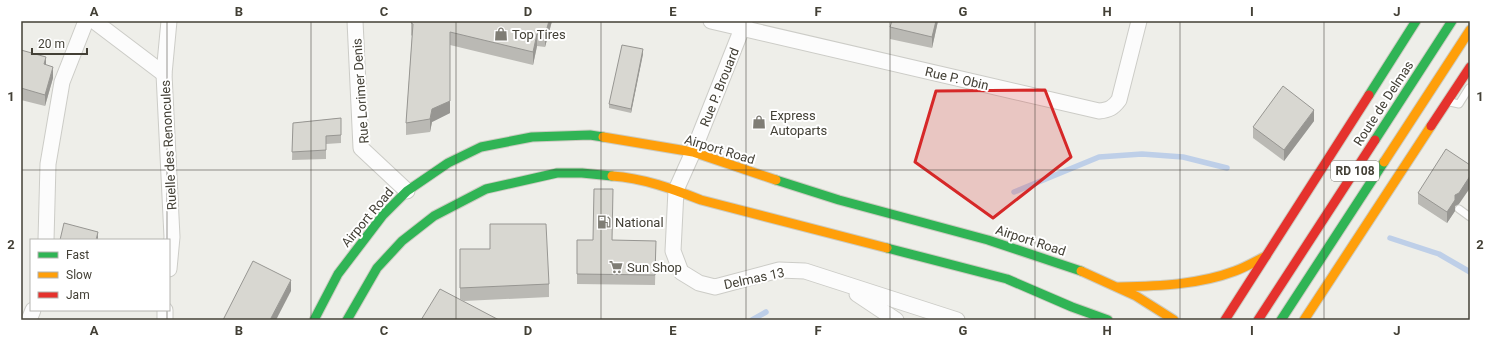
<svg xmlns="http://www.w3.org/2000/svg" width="1491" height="341" font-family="Roboto,sans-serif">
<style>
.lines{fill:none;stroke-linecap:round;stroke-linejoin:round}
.stream{stroke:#becfe8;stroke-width:5.5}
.lane-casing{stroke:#ccccc7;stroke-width:9}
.street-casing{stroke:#ccccc7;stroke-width:17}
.fast-casing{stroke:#cccbc1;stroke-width:11}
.slow-casing{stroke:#cccbc1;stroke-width:11}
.jam-casing{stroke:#cccbc1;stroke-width:11}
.lane{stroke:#fcfcfc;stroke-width:7}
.street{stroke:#fcfcfc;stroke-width:15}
.fast{stroke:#30b455;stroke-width:9}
.slow{stroke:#ff9f0a;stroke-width:9}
.jam{stroke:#e5322d;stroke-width:9}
.wall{fill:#bab9b4}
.shaded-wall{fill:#979692}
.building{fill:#d8d7d1;stroke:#979692}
.marked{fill:#d62828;fill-opacity:0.2;stroke:#d62828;stroke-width:3;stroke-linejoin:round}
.grid{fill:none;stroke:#434036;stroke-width:1;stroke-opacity:0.55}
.labels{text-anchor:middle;stroke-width:4;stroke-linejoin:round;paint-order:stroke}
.shield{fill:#fff;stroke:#7b7972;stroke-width:1}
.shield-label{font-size:12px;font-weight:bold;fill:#434036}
.poi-label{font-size:13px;fill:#434036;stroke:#fff;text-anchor:start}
.street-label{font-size:13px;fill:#434036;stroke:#fff}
.neatline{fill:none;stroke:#434036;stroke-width:1.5}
.grid-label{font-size:13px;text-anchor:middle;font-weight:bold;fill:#434036}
</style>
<rect width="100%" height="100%" fill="#eeeee9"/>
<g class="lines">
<g class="stream">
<polyline points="1014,192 1099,157 1142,154 1183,157 1227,168"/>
<polyline points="1390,238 1439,254 1470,272"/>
<polyline points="752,320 766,312"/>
</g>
<g class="lane-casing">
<g id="lane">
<polyline points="1450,102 1459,104 1469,88"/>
<polyline points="1459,209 1470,217"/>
</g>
</g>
<g class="street-casing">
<g id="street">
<polyline points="94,21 164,74"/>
<polyline points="169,21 164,74 172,237 169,269"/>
<polyline points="355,21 361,148 407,191"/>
<path d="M711,21L1099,111C1109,110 1113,108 1119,100L1139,21"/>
<polyline points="745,21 693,152 676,190 673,251 681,272 699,283 715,287 779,270 805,271 957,320"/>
<polyline points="46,240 48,164 62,82 86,21"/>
<polyline points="857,294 896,320"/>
<polyline points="29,320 33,310"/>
<polyline points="165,320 165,310"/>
</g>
</g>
<g class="fast-casing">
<g id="fast">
<polyline points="1369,95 1416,21"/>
<polyline points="1375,140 1452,21"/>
<polyline points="776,180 839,200 988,240 1081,271"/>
<polyline points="887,248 1007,279 1072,307 1108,320"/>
<polyline points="314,320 338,274 383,215 407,191 448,163 481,147 532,137 590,135 603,137"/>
<polyline points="347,320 377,268 402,241 434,216 486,189 557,173 582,173 612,176"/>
<polyline points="1281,320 1384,162"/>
</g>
</g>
<g class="slow-casing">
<g id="slow">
<polyline points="603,137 693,152 776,180"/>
<polyline points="1384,162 1470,30"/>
<path d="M612,176C643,178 673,189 701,200L887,248"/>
<polyline points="1081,271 1136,296 1174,320"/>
<path d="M1119,287C1158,286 1198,285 1235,271C1246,267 1256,261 1266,256"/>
<polyline points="1304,320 1431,126"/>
</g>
</g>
<g class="jam-casing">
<g id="jam">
<polyline points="1431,126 1470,67"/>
<polyline points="1225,320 1369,95"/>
<polyline points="1258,320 1375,140"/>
</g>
</g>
<use href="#lane" class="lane"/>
<use href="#street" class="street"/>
<use href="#fast" class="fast"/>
<use href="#slow" class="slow"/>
<use href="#jam" class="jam"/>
</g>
<g class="wall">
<polygon points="552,21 545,47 537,46 533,65 450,45 450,113 432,122 430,132 406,135 406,123 412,36 411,35 411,23"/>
<polygon points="938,21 932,48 890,39 890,27"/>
<polygon points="21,50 46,65 53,78 45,106 21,100"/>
<polygon points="643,54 631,113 609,108 609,104"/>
<polygon points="341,118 341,143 326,144 326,159 292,160 293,123"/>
<polygon points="1314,121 1284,161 1253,138 1253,127"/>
<polygon points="1418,193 1459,204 1455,206 1455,211 1447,223 1418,204"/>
<polygon points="577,240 656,241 655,285 577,284"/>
<polygon points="460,249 549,284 549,297 464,301 460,299"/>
</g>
<g class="shaded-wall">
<polygon points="549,21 552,21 545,47 545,35"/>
<polygon points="936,21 938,21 932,48 932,37"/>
<polygon points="537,34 537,46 533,65 533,52"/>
<polygon points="643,49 643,54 631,113 631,109"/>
<polygon points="46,57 46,68 44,64"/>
<polygon points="53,67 53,78 45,106 45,95"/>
<polygon points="450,101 450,113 432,122 430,132 430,119 432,109"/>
<polygon points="1314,110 1314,121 1284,161 1284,150"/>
<polygon points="1470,176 1470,188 1459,204 1455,206 1455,211 1447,223 1447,212 1455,195"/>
<polygon points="98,232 98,240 96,240"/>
<polygon points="291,280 291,291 276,320 270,320"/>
</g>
<g class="building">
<polygon points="412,21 549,21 545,35 537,34 533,52 450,32 450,101 432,109 430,119 406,123 413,24 411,23"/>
<polygon points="892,21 936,21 932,37 890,27"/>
<polygon points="622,45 643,49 631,109 609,104"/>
<polygon points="21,50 46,57 44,64 53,67 45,95 21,88"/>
<polygon points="1283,86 1314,110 1284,150 1253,127"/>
<polygon points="341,118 341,135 326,136 326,150 292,152 293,123"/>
<polygon points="1446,149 1470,165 1470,176 1459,193 1455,195 1455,200 1447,212 1418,193"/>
<polygon points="594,189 613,189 612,240 656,241 655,275 577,274 577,240 593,240"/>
<polygon points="64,223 98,232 96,240 60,240"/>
<polygon points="490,224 546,224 549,284 460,288 460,249 490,249"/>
<polygon points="253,261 291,280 270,320 223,320"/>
<polygon points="440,289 499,320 421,320"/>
</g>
<path class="marked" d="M1045,90L1071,157L993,218L915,162L936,91Z"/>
<path class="grid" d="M167,21V240M311,21V320M456,21V320M601,21V320M746,21V320M890,21V320M1035,21V320M1180,21V320M1324,21V320M21,170H1470M167,310V320"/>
<defs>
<g id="shop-bare" transform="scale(1.08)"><path d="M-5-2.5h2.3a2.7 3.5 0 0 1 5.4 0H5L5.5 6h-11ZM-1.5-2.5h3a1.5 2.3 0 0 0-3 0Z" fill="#7f7d75" stroke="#fff" stroke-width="2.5" paint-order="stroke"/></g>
<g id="fuel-bare" transform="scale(1.08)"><path d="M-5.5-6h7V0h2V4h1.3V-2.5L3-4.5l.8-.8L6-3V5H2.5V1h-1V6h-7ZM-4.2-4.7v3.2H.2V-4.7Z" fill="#7f7d75" stroke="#fff" stroke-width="2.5" paint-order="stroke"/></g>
<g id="supermarket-bare" transform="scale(1.08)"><path d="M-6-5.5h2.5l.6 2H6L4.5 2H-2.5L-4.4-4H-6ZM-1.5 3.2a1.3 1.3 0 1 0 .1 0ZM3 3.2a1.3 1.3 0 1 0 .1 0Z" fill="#7f7d75" stroke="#fff" stroke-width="2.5" paint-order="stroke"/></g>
</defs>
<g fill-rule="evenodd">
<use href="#shop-bare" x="501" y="34"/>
<use href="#shop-bare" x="759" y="122"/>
<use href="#fuel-bare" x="604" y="222"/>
<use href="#supermarket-bare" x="616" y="267"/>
</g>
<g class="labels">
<rect class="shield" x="1331" y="161" width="48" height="20" rx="3"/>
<g class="shield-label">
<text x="1355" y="175">RD 108</text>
</g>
<g class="poi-label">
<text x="512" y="39">Top Tires</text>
<text x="770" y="120">Express<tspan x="770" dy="15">Autoparts</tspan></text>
<text x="615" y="227">National</text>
<text x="627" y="272">Sun Shop</text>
</g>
<g class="street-label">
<text transform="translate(957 78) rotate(13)" y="5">Rue P. Obin</text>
<text transform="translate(719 87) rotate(-68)" y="5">Rue P. Brouard</text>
<text transform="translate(360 91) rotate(-94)" y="5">Rue Lorimer Denis</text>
<text transform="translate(1383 103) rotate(-57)" y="5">Route de Delmas</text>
<text transform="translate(168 145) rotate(-93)" y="5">Ruelle des Renoncules</text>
<text transform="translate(720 149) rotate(17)" y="5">Airport Road</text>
<text transform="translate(367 217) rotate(-50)" y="5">Airport Road</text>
<text transform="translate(1031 240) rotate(18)" y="5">Airport Road</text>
<text transform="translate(754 278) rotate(-12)" y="5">Delmas 13</text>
</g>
</g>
<rect width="1491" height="341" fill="none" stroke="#ffffff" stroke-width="44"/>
<rect x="30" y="239" width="140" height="72" fill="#ffffff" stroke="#b4b3af"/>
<rect x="38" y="252" width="20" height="6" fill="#30b455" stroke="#b4b3af"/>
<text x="66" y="259" font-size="12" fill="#434036">Fast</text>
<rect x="38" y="272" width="20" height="6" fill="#ff9f0a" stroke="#b4b3af"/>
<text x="66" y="279" font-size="12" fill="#434036">Slow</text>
<rect x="38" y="292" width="20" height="6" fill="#e5322d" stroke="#b4b3af"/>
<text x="66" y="299" font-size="12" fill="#434036">Jam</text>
<path d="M32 48v6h55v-6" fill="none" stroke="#434036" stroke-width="2"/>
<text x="38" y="48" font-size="12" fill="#434036" stroke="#ffffff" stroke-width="3" paint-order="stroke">20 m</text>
<rect x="22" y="22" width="1447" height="297" class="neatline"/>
<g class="grid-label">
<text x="94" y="16">A</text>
<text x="239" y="16">B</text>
<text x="384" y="16">C</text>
<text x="528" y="16">D</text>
<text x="673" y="16">E</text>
<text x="818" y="16">F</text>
<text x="963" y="16">G</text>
<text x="1107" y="16">H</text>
<text x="1252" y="16">I</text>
<text x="1397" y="16">J</text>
<text x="11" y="101">1</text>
<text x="1480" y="101">1</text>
<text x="11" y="249">2</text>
<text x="1480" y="249">2</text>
<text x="94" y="335">A</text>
<text x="239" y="335">B</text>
<text x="384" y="335">C</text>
<text x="528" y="335">D</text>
<text x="673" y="335">E</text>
<text x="818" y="335">F</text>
<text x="963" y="335">G</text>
<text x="1107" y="335">H</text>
<text x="1252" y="335">I</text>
<text x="1397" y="335">J</text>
</g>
</svg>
